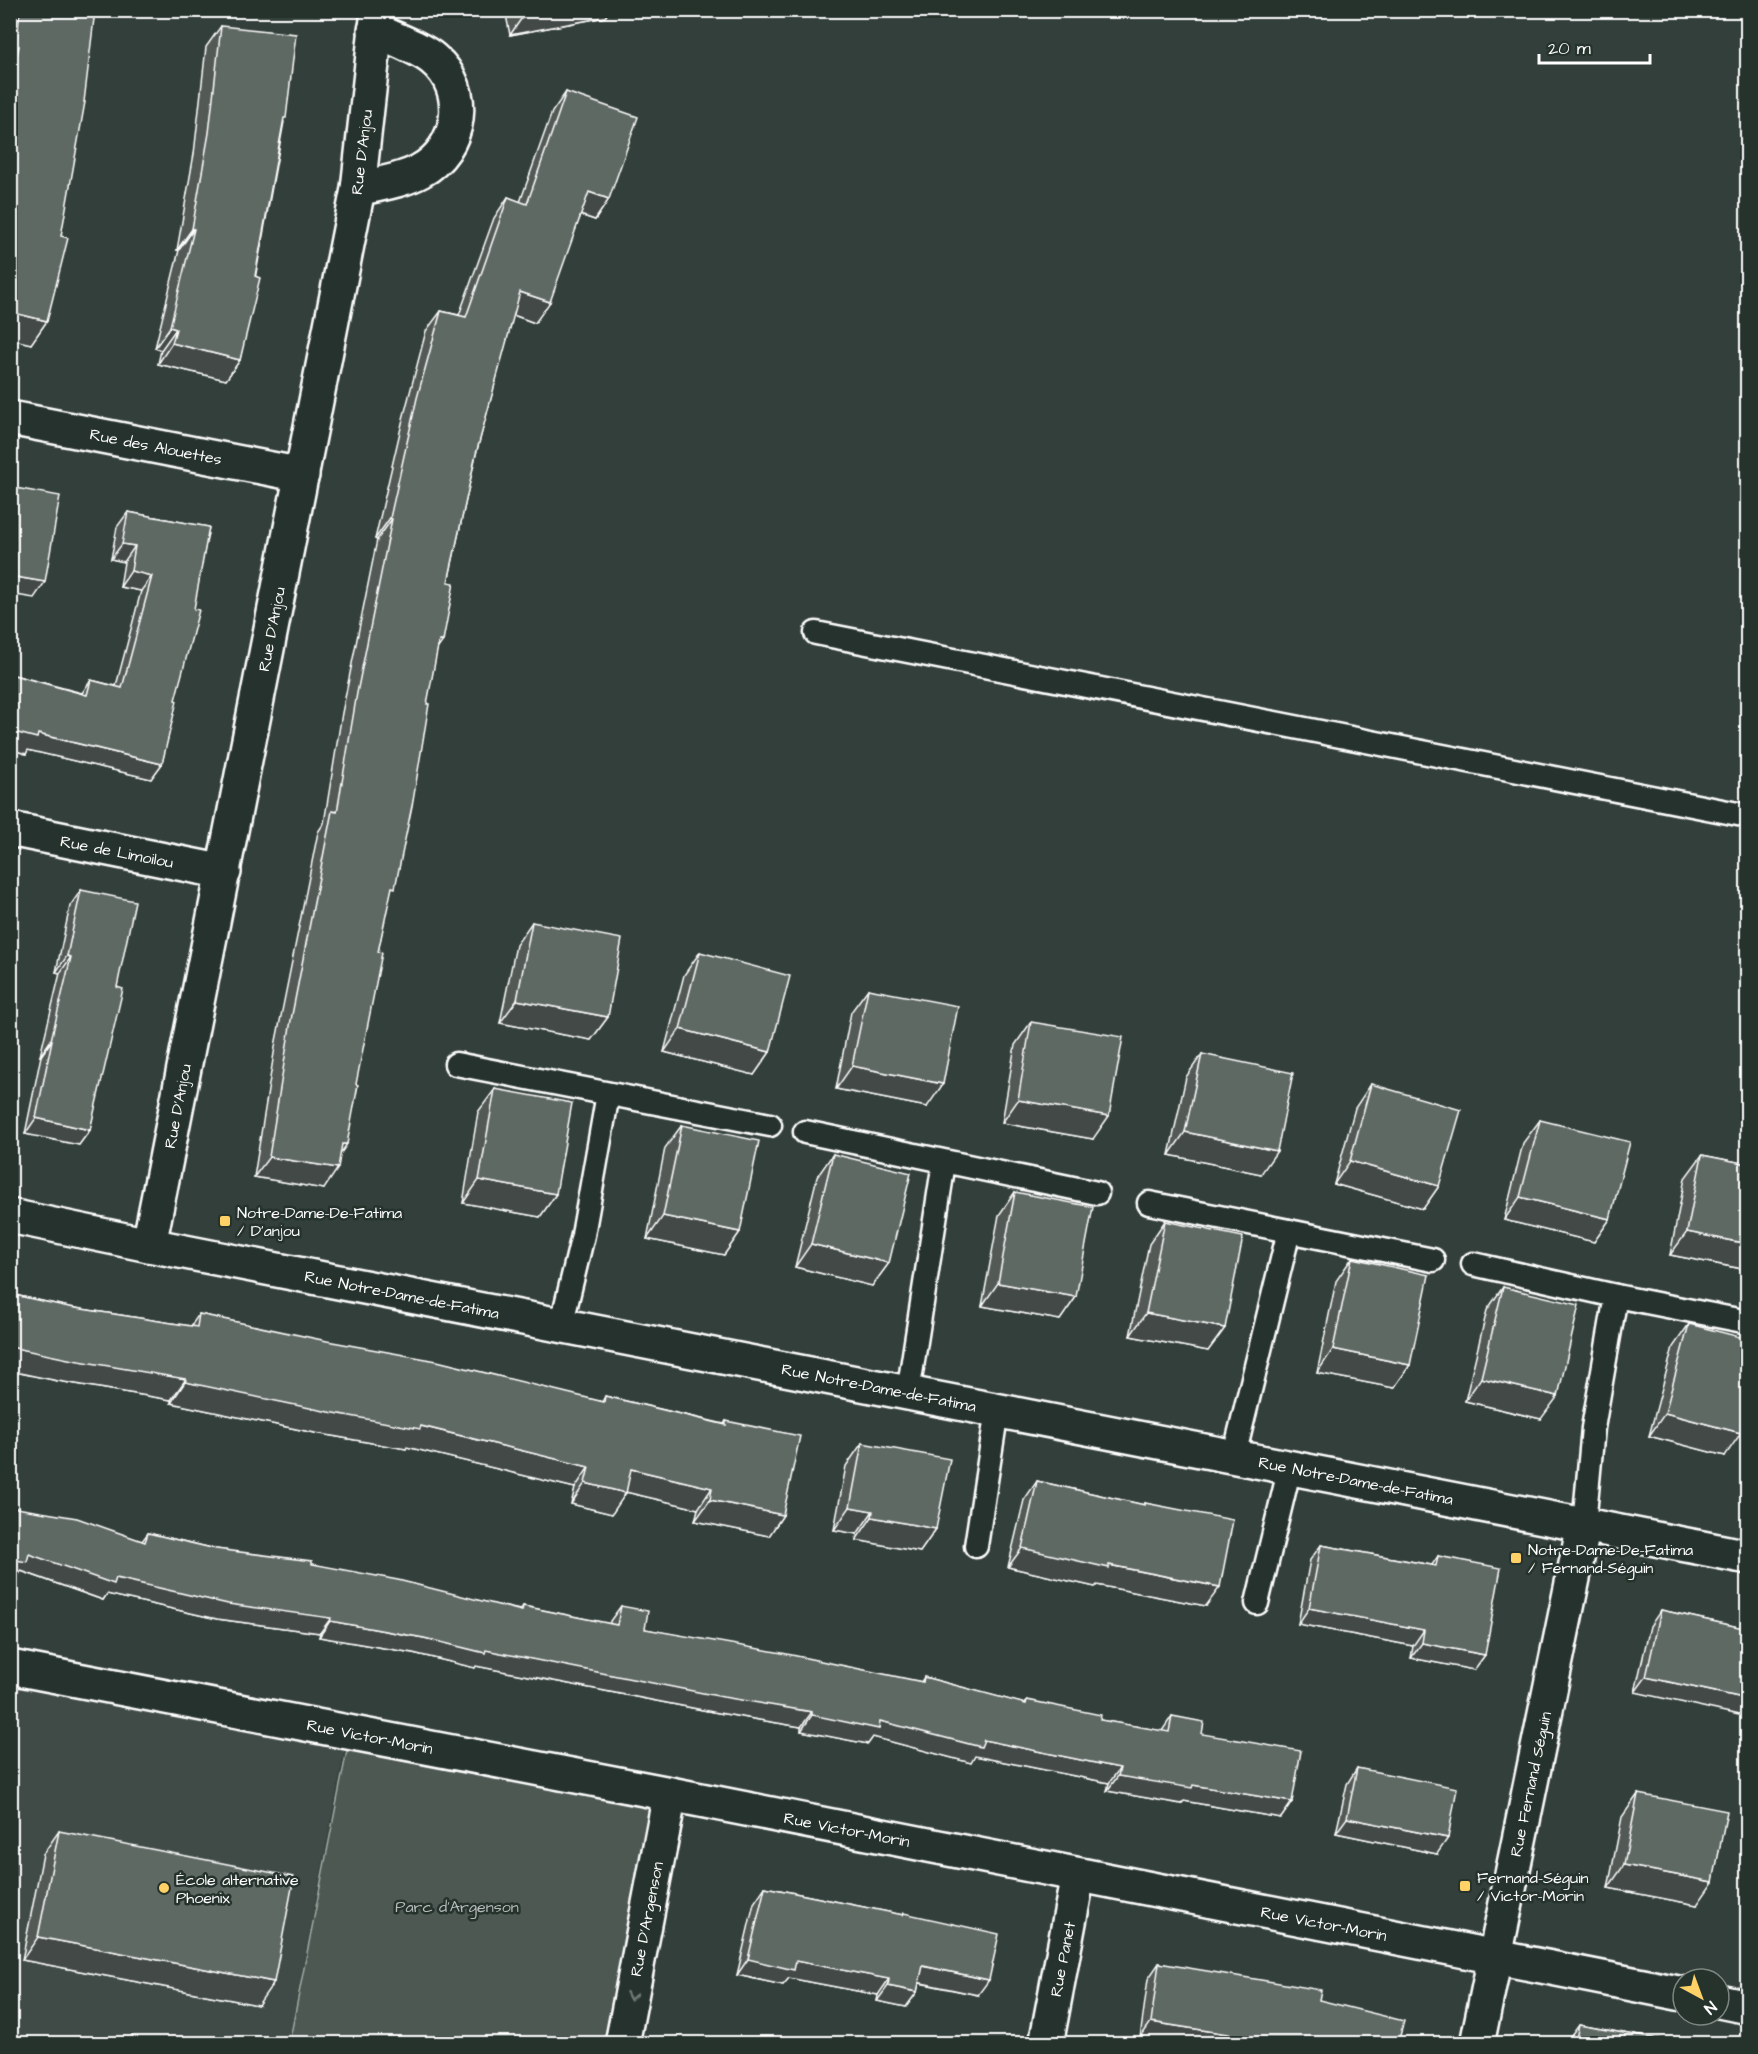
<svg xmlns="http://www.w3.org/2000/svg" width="1758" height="2054" font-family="'Architects Daughter',sans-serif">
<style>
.built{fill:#404c47}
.green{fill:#4d5853;stroke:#a6aca9;stroke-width:1.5}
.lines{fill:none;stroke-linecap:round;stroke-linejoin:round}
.service-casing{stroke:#fff;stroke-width:27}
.minor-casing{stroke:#fff;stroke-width:38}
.service{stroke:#26332d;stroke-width:22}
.minor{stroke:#26332d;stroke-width:33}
.wall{fill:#525a56;stroke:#fff;stroke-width:1.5}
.shaded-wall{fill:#424a46;stroke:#fff;stroke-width:1.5}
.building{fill:#5f6964;stroke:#fff;stroke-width:1.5}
.oneway{stroke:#727a76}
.poi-dot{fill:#ffd166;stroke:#26332d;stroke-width:2}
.labels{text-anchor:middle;stroke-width:5;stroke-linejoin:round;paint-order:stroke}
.street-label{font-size:16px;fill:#fff;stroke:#26332d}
.poi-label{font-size:16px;fill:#fff;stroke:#26332d;text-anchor:start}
.park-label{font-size:16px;fill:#b8bcba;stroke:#26332d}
</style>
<rect width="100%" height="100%" fill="#333f3a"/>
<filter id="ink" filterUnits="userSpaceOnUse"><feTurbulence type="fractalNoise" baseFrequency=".0167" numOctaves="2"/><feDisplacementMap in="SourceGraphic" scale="12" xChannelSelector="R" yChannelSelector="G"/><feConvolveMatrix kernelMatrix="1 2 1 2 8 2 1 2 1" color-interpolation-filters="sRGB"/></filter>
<g filter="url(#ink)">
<polygon class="built" points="10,1667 348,1732 288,2043 11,2043"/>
<polygon class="green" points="347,1750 665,1799 611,2043 289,2044"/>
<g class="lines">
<g class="service-casing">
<g id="service">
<polyline points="816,633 1748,816"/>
<polyline points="456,1064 770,1125"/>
<polyline points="805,1132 1097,1193"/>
<polyline points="1149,1203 1433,1260"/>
<polyline points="1473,1264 1616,1296 1748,1322"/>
<polyline points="561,1326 583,1235 608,1094"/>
<polyline points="908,1393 944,1162"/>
<polyline points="1234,1456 1289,1231"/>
<polyline points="1584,1525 1593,1428 1616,1296"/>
<polyline points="976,1546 997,1410"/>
<polyline points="1257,1603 1290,1467"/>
</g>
</g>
<g class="minor-casing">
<g id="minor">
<path d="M358,189C378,184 402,181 420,171C461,149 471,90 433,59C420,48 392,38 375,30"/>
<polyline points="10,418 302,475"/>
<polyline points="10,829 224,872"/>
<polyline points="10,1216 149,1245 1748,1557"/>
<polyline points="149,1245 358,189 378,10"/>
<polyline points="10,1667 670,1794 1683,1994"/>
<polyline points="1719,2001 1748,2007"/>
<polyline points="622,2044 670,1794"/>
<polyline points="1046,2044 1078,1875"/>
<polyline points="1477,2044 1584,1525"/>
</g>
</g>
<use href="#service" class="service"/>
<use href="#minor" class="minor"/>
</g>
<g class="wall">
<polygon points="10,10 95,10 47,321 31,344 10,339"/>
<polygon points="505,10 610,10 605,17 510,35"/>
<polygon points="221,26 284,122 240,360 226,380 158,364 161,350 155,348 179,250 177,250 194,154 206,47"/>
<polygon points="566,92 609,199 595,220 581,215 535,323 513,315 476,454 448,582 437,649 378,952 324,1189 254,1177 276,1041 318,832 324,823 342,713 377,540 375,539 403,419 426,331 441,311 459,315 494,218 508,197 520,202 552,112"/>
<polygon points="128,512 209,527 162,764 151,779 28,750 26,754 10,749 10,674 82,693 91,680 116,686 141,591 120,587 124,562 111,559 117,527"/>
<polygon points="81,890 117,987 90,1130 79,1145 25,1134 41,1056 40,1056 60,973 56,972 70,906"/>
<polygon points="532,922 608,1017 591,1040 500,1023 516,945"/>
<polygon points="700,952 770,1052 754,1075 664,1052 684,975"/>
<polygon points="868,989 927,1107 836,1089 851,1012"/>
<polygon points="1031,1022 1093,1139 1002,1123 1015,1045"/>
<polygon points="1202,1054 1261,1174 1169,1155 1186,1077"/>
<polygon points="1371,1084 1439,1186 1423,1209 1334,1184 1355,1108"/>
<polygon points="495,1089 556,1194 540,1217 463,1203 478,1112"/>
<polygon points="1540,1120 1610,1219 1594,1242 1504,1220 1523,1143"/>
<polygon points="682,1125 740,1232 724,1255 647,1239 665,1148"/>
<polygon points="833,1154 889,1263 872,1286 795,1267 817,1177"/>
<polygon points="1702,1155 1748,1164 1748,1270 1670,1255 1685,1178"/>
<polygon points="1015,1192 1076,1297 1060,1320 982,1306 999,1215"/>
<polygon points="1165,1221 1225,1328 1208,1351 1130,1336 1149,1244"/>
<polygon points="1352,1258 1410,1365 1394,1388 1317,1373 1336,1281"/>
<polygon points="1503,1287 1541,1419 1465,1401 1487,1310"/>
<polygon points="10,1294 69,1307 191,1326 199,1314 602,1402 605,1396 724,1424 726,1421 783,1515 769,1536 695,1521 698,1509 626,1492 612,1514 571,1504 575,1488 407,1447 406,1449 315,1433 171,1403 171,1400 58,1381 10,1371"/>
<polygon points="1689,1324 1725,1456 1649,1436 1673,1347"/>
<polygon points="862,1443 936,1529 920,1552 856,1540 857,1534 834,1530 846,1466"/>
<polygon points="1037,1481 1144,1505 1145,1503 1206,1606 1097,1585 1095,1587 1008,1567 1024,1500"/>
<polygon points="10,1507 142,1541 148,1533 216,1549 312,1564 520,1610 523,1606 610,1624 610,1621 621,1606 645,1629 921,1682 924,1677 1024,1704 1027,1700 1100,1720 1162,1731 1172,1716 1202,1734 1292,1802 1281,1818 1184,1801 1181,1804 1107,1791 1109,1783 975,1756 971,1763 873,1737 868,1744 801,1731 801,1727 713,1712 476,1666 475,1668 413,1653 319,1637 320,1633 217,1619 107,1594 103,1600 21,1571 17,1577 10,1576"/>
<polygon points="1321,1545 1432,1565 1438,1556 1485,1655 1474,1670 1411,1658 1413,1646 1298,1624 1310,1560"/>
<polygon points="1661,1610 1748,1629 1635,1692 1650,1626"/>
<polygon points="1357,1768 1437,1854 1336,1833 1347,1784"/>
<polygon points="1638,1794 1697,1905 1608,1888 1622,1817"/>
<polygon points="59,1831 258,2005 22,1960 43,1854"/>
<polygon points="765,1887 903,1915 904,1913 978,1995 919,1983 917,1992 906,2007 877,2001 878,1995 789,1978 783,1985 737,1975 754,1903"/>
<polygon points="1159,1963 1319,2000 1398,2043 1177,2043 1140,2038 1148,1979"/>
<polygon points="1579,2025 1679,2043 1566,2043"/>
</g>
<g class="shaded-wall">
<polygon points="536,10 610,10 605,17 510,35 526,12"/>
<polygon points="16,46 19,46 10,58 10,54"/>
<polygon points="589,192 609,199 595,220 574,213"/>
<polygon points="192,229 194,229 179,250 177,250"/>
<polygon points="520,292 550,302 535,323 505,312"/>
<polygon points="10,312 47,321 31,344 10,339"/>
<polygon points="170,327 176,329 161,350 155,348"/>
<polygon points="172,343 240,360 226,380 158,364"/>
<polygon points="390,518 392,519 377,540 375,539"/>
<polygon points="122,544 135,546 124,562 111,559"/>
<polygon points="131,571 152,576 141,591 120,587"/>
<polygon points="10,576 45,582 34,598 10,594"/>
<polygon points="439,641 443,641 428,662"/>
<polygon points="10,731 38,734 162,764 151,779 28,750 26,754 10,749"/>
<polygon points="67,956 71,957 60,973 56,972"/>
<polygon points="517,1000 608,1017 591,1040 500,1023"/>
<polygon points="680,1029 770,1052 754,1075 664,1052"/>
<polygon points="51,1040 52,1040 41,1056 40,1056"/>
<polygon points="852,1066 943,1084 927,1107 836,1089"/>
<polygon points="1018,1100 1109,1116 1093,1139 1002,1123"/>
<polygon points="36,1118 90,1130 79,1145 25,1134"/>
<polygon points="1185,1132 1277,1151 1261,1174 1169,1155"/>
<polygon points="342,1144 347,1144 333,1165"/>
<polygon points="269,1157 338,1168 324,1189 254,1177"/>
<polygon points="1350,1161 1439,1186 1423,1209 1334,1184"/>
<polygon points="479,1180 556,1194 540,1217 463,1203"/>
<polygon points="1520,1197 1610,1219 1594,1242 1504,1220"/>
<polygon points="663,1216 740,1232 724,1255 647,1239"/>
<polygon points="1687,1232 1748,1244 1748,1270 1670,1255"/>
<polygon points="811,1244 889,1263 872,1286 795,1267"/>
<polygon points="998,1283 1076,1297 1060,1320 982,1306"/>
<polygon points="1146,1313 1225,1328 1208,1351 1130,1336"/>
<polygon points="10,1347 186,1379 171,1400 58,1381 10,1371"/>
<polygon points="1333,1349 1410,1365 1394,1388 1317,1373"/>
<polygon points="1481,1378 1558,1396 1541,1419 1465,1401"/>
<polygon points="185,1382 421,1426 589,1467 575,1488 407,1447 406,1449 315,1433 171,1403"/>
<polygon points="1665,1413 1741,1433 1725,1456 1649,1436"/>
<polygon points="631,1469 712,1488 698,1509 617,1490"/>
<polygon points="585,1483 626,1493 612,1514 571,1504"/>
<polygon points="710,1500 783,1515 769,1536 695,1521"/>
<polygon points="850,1507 873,1511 857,1534 834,1530"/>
<polygon points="872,1517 936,1529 920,1552 856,1540"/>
<polygon points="1022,1548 1220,1587 1206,1606 1097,1585 1095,1587 1008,1567"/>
<polygon points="29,1554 116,1578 331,1618 320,1633 217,1619 107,1594 103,1600 21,1571 17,1577 10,1576 10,1559"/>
<polygon points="1309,1608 1424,1630 1413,1646 1298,1624"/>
<polygon points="330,1621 424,1638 812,1712 801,1727 713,1712 476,1666 475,1668 413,1653 319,1637"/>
<polygon points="1422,1643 1485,1655 1474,1670 1411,1658"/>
<polygon points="1646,1677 1748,1699 1748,1717 1635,1692"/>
<polygon points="812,1715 880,1721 984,1740 1120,1768 1109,1783 975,1756 971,1763 873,1737 868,1744 801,1731"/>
<polygon points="1118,1776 1193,1785 1292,1802 1281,1818 1184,1801 1181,1804 1107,1791"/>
<polygon points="1347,1818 1448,1838 1437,1854 1336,1833"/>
<polygon points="1624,1865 1713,1882 1697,1905 1608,1888"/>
<polygon points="38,1937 274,1982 258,2005 22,1960"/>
<polygon points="748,1959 796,1961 889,1979 878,1995 789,1978 783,1985 737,1975"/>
<polygon points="923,1966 989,1980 978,1995 912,1981"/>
<polygon points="888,1986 917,1992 906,2007 877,2001"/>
<polygon points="1151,2022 1241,2036 1235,2043 1177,2043 1140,2038"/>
<polygon points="1240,2039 1268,2043 1237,2043"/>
</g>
<g class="building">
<polygon points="20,10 95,10 84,102 85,102 61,236 68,238 47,321 10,312 10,91 19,46 16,46"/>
<polygon points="221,26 296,34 286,118 284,118 255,276 260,278 240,360 172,343 176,329 170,327 194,229 192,229 209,133"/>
<polygon points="566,92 638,117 609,199 589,192 550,302 520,292 476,454 448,582 454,583 443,641 439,641 427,704 429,704 413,801 395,888 392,887 378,952 382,953 356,1084 358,1085 347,1144 342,1144 338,1168 269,1157 291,1020 332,811 337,812 357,693 392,519 390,518 417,398 441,311 466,317 508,197 527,204"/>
<polygon points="10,487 60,496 45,582 10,576"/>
<polygon points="128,512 209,527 194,609 199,610 175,700 177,701 162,764 38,734 37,738 10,731 10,674 87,695 91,680 122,688 152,576 131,571 135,546 122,544"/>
<polygon points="10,885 14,885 10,901"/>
<polygon points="81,890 135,901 117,987 123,989 90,1130 36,1118 52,1040 51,1040 71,957 67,956"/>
<polygon points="532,922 622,939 608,1017 517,1000"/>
<polygon points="700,952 790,976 770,1052 680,1029"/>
<polygon points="868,989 958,1006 943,1084 852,1066"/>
<polygon points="1031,1022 1123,1037 1109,1116 1018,1100"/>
<polygon points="1202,1054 1293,1073 1277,1151 1185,1132"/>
<polygon points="1371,1084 1461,1110 1439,1186 1350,1161"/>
<polygon points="495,1089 572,1103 556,1194 479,1180"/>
<polygon points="1540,1120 1630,1142 1610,1219 1520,1197"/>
<polygon points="682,1125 759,1141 740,1232 663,1216"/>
<polygon points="833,1154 911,1173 889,1263 811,1244"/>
<polygon points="1702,1155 1748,1164 1748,1244 1687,1232"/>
<polygon points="1015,1192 1093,1207 1076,1297 998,1283"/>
<polygon points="1165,1221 1243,1237 1225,1328 1146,1313"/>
<polygon points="1352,1258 1429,1275 1410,1365 1333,1349"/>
<polygon points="1503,1287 1579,1305 1558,1396 1481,1378"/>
<polygon points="10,1294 69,1307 197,1327 199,1314 327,1341 437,1361 604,1402 605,1396 726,1425 726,1421 800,1436 783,1515 710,1500 712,1488 631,1469 626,1493 585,1483 589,1467 421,1426 420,1429 329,1412 185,1382 186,1379 73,1360 10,1347"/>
<polygon points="1689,1324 1748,1339 1748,1408 1741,1433 1665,1413"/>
<polygon points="862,1443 950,1459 936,1529 872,1517 873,1511 850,1507"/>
<polygon points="1037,1481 1145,1505 1145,1503 1233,1520 1220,1587 1109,1565 1109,1568 1022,1548"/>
<polygon points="10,1507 77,1518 145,1542 148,1533 216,1549 312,1561 312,1564 398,1580 522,1611 523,1606 617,1625 621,1606 648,1611 645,1629 782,1653 923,1682 924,1677 1026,1704 1027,1700 1101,1715 1100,1720 1169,1732 1172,1716 1204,1722 1202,1734 1301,1751 1292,1802 1193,1785 1192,1788 1118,1776 1120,1768 984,1740 981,1747 880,1721 879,1729 812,1715 812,1712 723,1697 486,1650 485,1653 424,1638 330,1621 331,1618 228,1604 116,1578 114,1584 29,1554 27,1562 10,1559"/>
<polygon points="1321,1545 1436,1566 1438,1556 1501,1568 1485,1655 1422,1643 1424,1630 1309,1608"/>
<polygon points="1661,1610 1748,1629 1748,1699 1646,1677"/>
<polygon points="1357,1768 1457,1788 1448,1838 1347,1818"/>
<polygon points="1638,1794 1727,1811 1713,1882 1624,1865"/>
<polygon points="59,1831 294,1877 274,1982 38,1937"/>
<polygon points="765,1887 903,1915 904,1913 999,1934 989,1980 923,1966 917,1992 888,1986 889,1979 796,1961 794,1970 748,1959"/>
<polygon points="1159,1963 1321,1990 1319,2000 1404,2021 1398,2043 1268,2043 1240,2039 1241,2036 1151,2022"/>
<polygon points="1579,2025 1679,2043 1575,2043"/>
</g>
<defs><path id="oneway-chevron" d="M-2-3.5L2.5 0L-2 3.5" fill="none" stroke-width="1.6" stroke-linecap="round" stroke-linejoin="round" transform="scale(1.5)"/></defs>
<use class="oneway" href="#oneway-chevron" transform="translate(631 1996) rotate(101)"/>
</g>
<g class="poi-dot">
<rect x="219" y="1215" width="12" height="12" rx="3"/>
<rect x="1510" y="1552" width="12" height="12" rx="3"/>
<rect x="1459" y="1880" width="12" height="12" rx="3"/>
<circle cx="164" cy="1888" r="6"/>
</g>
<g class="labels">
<g class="street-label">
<text transform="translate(361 152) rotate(-83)" y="6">Rue D'Anjou</text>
<text transform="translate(156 446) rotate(11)" y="6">Rue des Alouettes</text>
<text transform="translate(271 629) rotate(-79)" y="6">Rue D'Anjou</text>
<text transform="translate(117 851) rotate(11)" y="6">Rue de Limoilou</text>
<text transform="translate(177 1106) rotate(-79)" y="6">Rue D'Anjou</text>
<text transform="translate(402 1294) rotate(11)" y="6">Rue Notre-Dame-de-Fatima</text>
<text transform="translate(879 1387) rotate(11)" y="6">Rue Notre-Dame-de-Fatima</text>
<text transform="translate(1356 1480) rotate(11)" y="6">Rue Notre-Dame-de-Fatima</text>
<text transform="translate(370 1736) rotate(11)" y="6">Rue Victor-Morin</text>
<text transform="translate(1530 1784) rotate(-78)" y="6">Rue Fernand Séguin</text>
<text transform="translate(847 1829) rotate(11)" y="6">Rue Victor-Morin</text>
<text transform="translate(646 1919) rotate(-79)" y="6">Rue D'Argenson</text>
<text transform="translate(1324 1923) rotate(11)" y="6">Rue Victor-Morin</text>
<text transform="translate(1062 1959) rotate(-79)" y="6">Rue Panet</text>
</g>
<g class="poi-label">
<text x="237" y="1218">Notre-Dame-De-Fatima<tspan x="237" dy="18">/ D'anjou</tspan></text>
<text x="1528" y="1555">Notre-Dame-De-Fatima<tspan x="1528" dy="18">/ Fernand-Séguin</tspan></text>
<text x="1477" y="1883">Fernand-Séguin<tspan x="1477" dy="18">/ Victor-Morin</tspan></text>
<text x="176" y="1885">École alternative<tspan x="176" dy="18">Phoenix</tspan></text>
</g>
<g class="park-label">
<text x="457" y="1912">Parc d'Argenson</text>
</g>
</g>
<rect width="1758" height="2054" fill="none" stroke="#26332d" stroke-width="36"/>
<rect x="18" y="18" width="1722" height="2018" fill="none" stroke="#fff" stroke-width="2" filter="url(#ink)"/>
<g transform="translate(1701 1997) rotate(139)"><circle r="28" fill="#26332d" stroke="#7d8581" stroke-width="1.5"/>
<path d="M0-4.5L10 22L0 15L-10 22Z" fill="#ffd166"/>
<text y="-9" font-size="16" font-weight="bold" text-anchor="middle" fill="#ffffff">N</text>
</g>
<path d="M1539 54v9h111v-9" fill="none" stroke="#ffffff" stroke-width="3"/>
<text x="1548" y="54" font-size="18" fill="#ffffff" stroke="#26332d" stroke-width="4.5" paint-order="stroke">20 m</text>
</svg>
